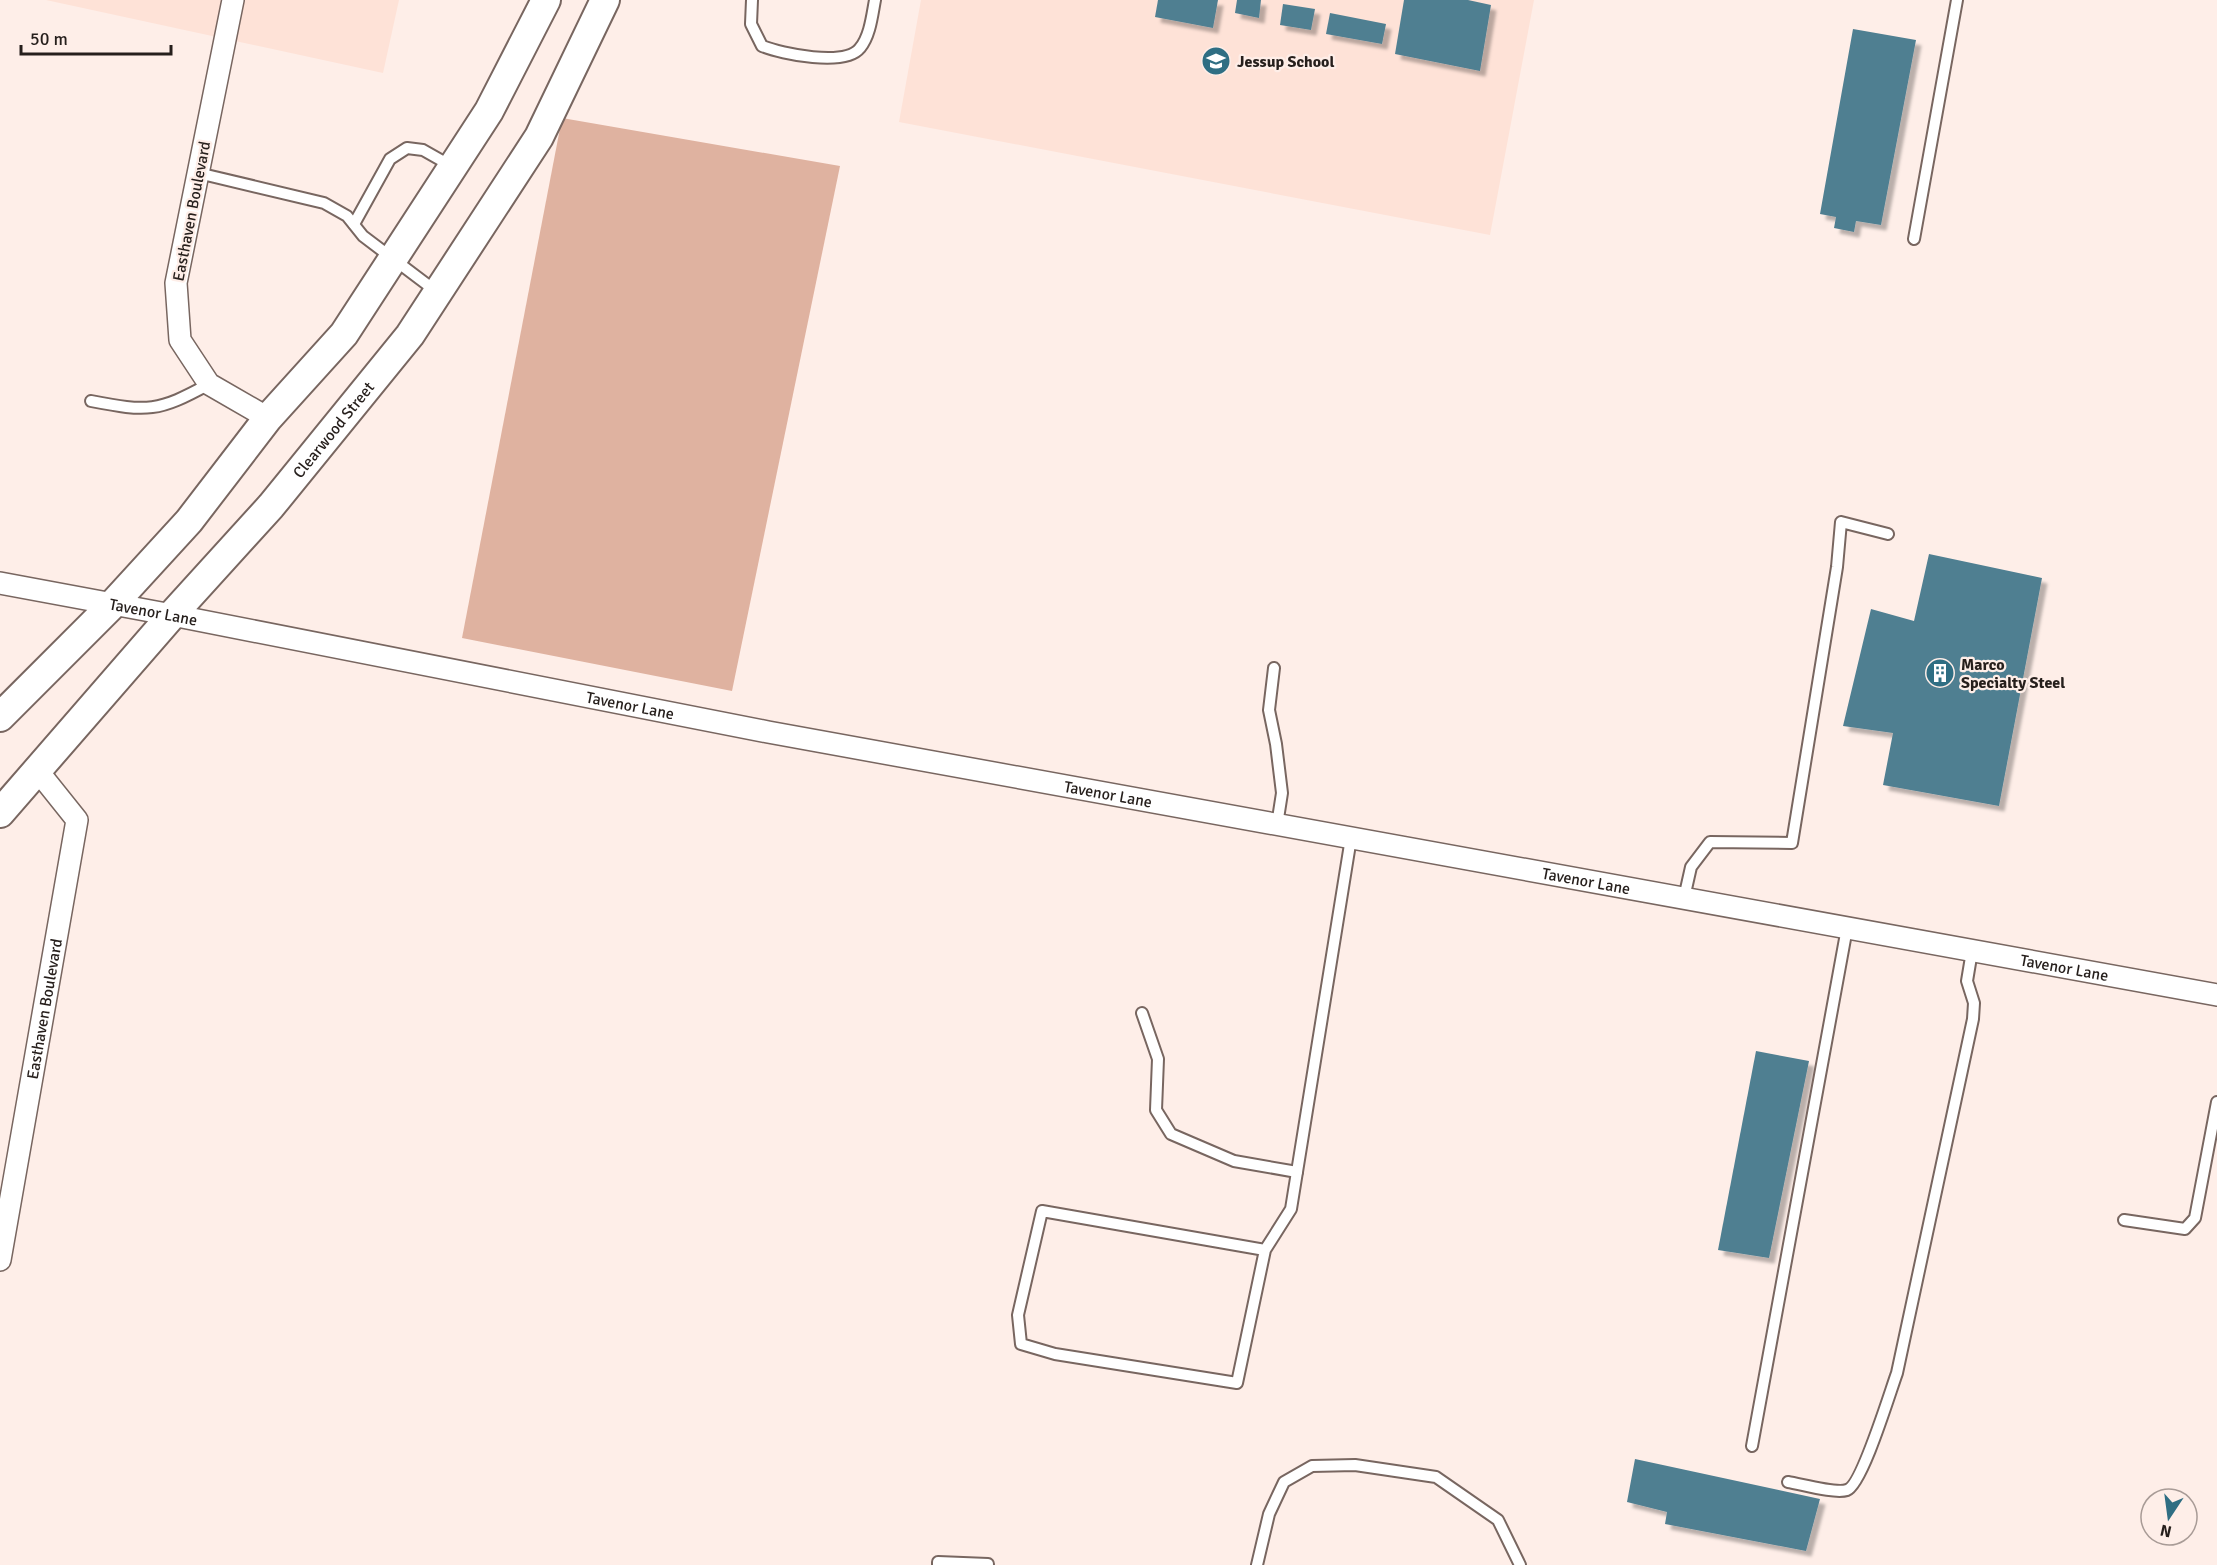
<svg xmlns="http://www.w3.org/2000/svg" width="2217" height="1565" font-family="Signika,sans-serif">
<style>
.built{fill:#fee2d7}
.forest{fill:#dfb2a0}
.building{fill:#507f91;filter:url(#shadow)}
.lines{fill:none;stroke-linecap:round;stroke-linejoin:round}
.lane-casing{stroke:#786660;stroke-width:14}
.street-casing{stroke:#786660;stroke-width:24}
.secondary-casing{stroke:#786660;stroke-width:32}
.lane{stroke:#fff;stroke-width:10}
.street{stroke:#fff;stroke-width:21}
.secondary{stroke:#fff;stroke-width:28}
.labels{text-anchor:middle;stroke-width:4.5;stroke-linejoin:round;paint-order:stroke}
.poi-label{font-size:16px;font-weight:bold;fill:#261f1c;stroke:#feeee8;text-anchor:start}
.street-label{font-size:16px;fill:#261f1c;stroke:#feeee8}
</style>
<defs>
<filter id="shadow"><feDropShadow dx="5.5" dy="5.5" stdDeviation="1.5" flood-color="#0004"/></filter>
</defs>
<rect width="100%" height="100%" fill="#feeee8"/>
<g class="built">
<polygon points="46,0 399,0 383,73"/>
<polygon points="921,0 1534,0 1490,235 899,122"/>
</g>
<polygon class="forest" points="562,118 840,166 732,691 462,638"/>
<g class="building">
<polygon points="1158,0 1218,0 1213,28 1155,17"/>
<polygon points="1237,0 1261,0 1259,18 1235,13"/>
<polygon points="1404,0 1468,0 1491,5 1480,71 1395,54"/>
<polygon points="1283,4 1315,9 1311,30 1280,25"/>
<polygon points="1330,13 1386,24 1382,44 1326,34"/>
<polygon points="1853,29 1916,40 1881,225 1856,221 1854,232 1834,228 1836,217 1820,214"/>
<polygon points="1929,554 2042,578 1999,806 1883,785 1893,733 1843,726 1871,609 1914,621"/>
<polygon points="1756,1051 1809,1061 1769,1258 1718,1250"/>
<polygon points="1635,1459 1820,1499 1806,1551 1665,1524 1667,1512 1627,1502"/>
</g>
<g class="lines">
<g class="lane-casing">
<g id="lane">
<path d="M752,0L751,24L762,46C782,54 845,67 860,48C870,36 872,16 875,0"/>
<polyline points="198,173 324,203 347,216 363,236 437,292"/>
<polyline points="354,224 390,159 407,148 423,150 453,167"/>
<polyline points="1914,239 1957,0"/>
<path d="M91,401C148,412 158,412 209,384"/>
<polyline points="1274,668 1269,710 1276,744 1282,793 1277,825"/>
<polyline points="1684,898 1691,867 1710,842 1792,843 1837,567 1841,522 1888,534"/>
<polyline points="1142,1013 1158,1059 1156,1110 1171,1134 1234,1161 1297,1172"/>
<polyline points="2124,1220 2185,1229 2195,1218 2217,1102"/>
<polyline points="1265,1250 1042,1211 1018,1315 1021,1344 1055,1354 1237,1383 1265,1250 1291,1209 1351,838"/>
<polyline points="1752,1446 1847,928"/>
<path d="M1788,1482C1801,1484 1835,1494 1847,1490C1862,1485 1890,1392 1897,1373L1973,1019L1974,1003L1967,981L1972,951"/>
<polyline points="938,1565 938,1562 988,1564"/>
<polyline points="1257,1565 1269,1514 1284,1482 1312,1466 1355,1465 1436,1477 1498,1520 1520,1565"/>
</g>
</g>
<g class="street-casing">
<g id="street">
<polyline points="233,0 176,283 180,340 209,384 268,418"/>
<path id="s1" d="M0,583L172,615L768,732L2217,995"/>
<path id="s2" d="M0,1260L77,820L37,770"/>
</g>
</g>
<g class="secondary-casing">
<g id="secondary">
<polyline points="0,717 113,604 189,521 268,418 344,334 489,111 546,0"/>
<path id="s3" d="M0,813L172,615L271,506L410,335L539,137L605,0"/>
</g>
</g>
<use href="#lane" class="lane"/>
<use href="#street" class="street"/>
<use href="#secondary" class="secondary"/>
</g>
<defs>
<g id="school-disc" transform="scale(1.5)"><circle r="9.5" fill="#2f6e83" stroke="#feeee8"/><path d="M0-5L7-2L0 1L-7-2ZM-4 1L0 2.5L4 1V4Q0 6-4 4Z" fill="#fff"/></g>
<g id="building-disc" transform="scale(1.5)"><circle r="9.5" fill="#2f6e83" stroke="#feeee8"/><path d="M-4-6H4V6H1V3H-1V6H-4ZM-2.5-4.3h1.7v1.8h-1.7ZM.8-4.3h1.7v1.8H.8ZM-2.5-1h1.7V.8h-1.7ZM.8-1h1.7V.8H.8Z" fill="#fff"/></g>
</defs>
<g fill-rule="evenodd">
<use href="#school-disc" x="1216" y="61"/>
<use href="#building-disc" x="1940" y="673"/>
</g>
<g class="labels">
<g class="poi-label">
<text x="1237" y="67">Jessup School</text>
<text x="1961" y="670">Marco<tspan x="1961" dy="18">Specialty Steel</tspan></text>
</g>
<g class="street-label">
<text transform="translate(191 211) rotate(-79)" y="6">Easthaven Boulevard</text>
<text dy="6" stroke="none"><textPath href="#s3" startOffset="508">Clearwood Street</textPath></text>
<text dy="6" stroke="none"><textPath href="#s1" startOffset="156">Tavenor Lane</textPath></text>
<text dy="6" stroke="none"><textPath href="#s1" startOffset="642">Tavenor Lane</textPath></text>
<text dy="6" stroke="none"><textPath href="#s1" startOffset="1128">Tavenor Lane</textPath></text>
<text dy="6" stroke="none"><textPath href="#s1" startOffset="1614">Tavenor Lane</textPath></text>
<text dy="6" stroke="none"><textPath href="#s1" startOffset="2100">Tavenor Lane</textPath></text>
<text dy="6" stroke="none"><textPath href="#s2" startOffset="255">Easthaven Boulevard</textPath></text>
</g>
</g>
<g transform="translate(2169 1517) rotate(193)"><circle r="28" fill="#feeee8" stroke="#a89b96" stroke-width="1.5"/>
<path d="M0-4.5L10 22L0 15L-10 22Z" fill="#2f6e83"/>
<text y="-9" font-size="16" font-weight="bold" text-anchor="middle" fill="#261f1c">N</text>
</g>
<path d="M21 45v9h150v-9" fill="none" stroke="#261f1c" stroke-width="3"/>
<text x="30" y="45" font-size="18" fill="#261f1c" stroke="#feeee8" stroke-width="4.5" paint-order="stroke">50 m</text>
</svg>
